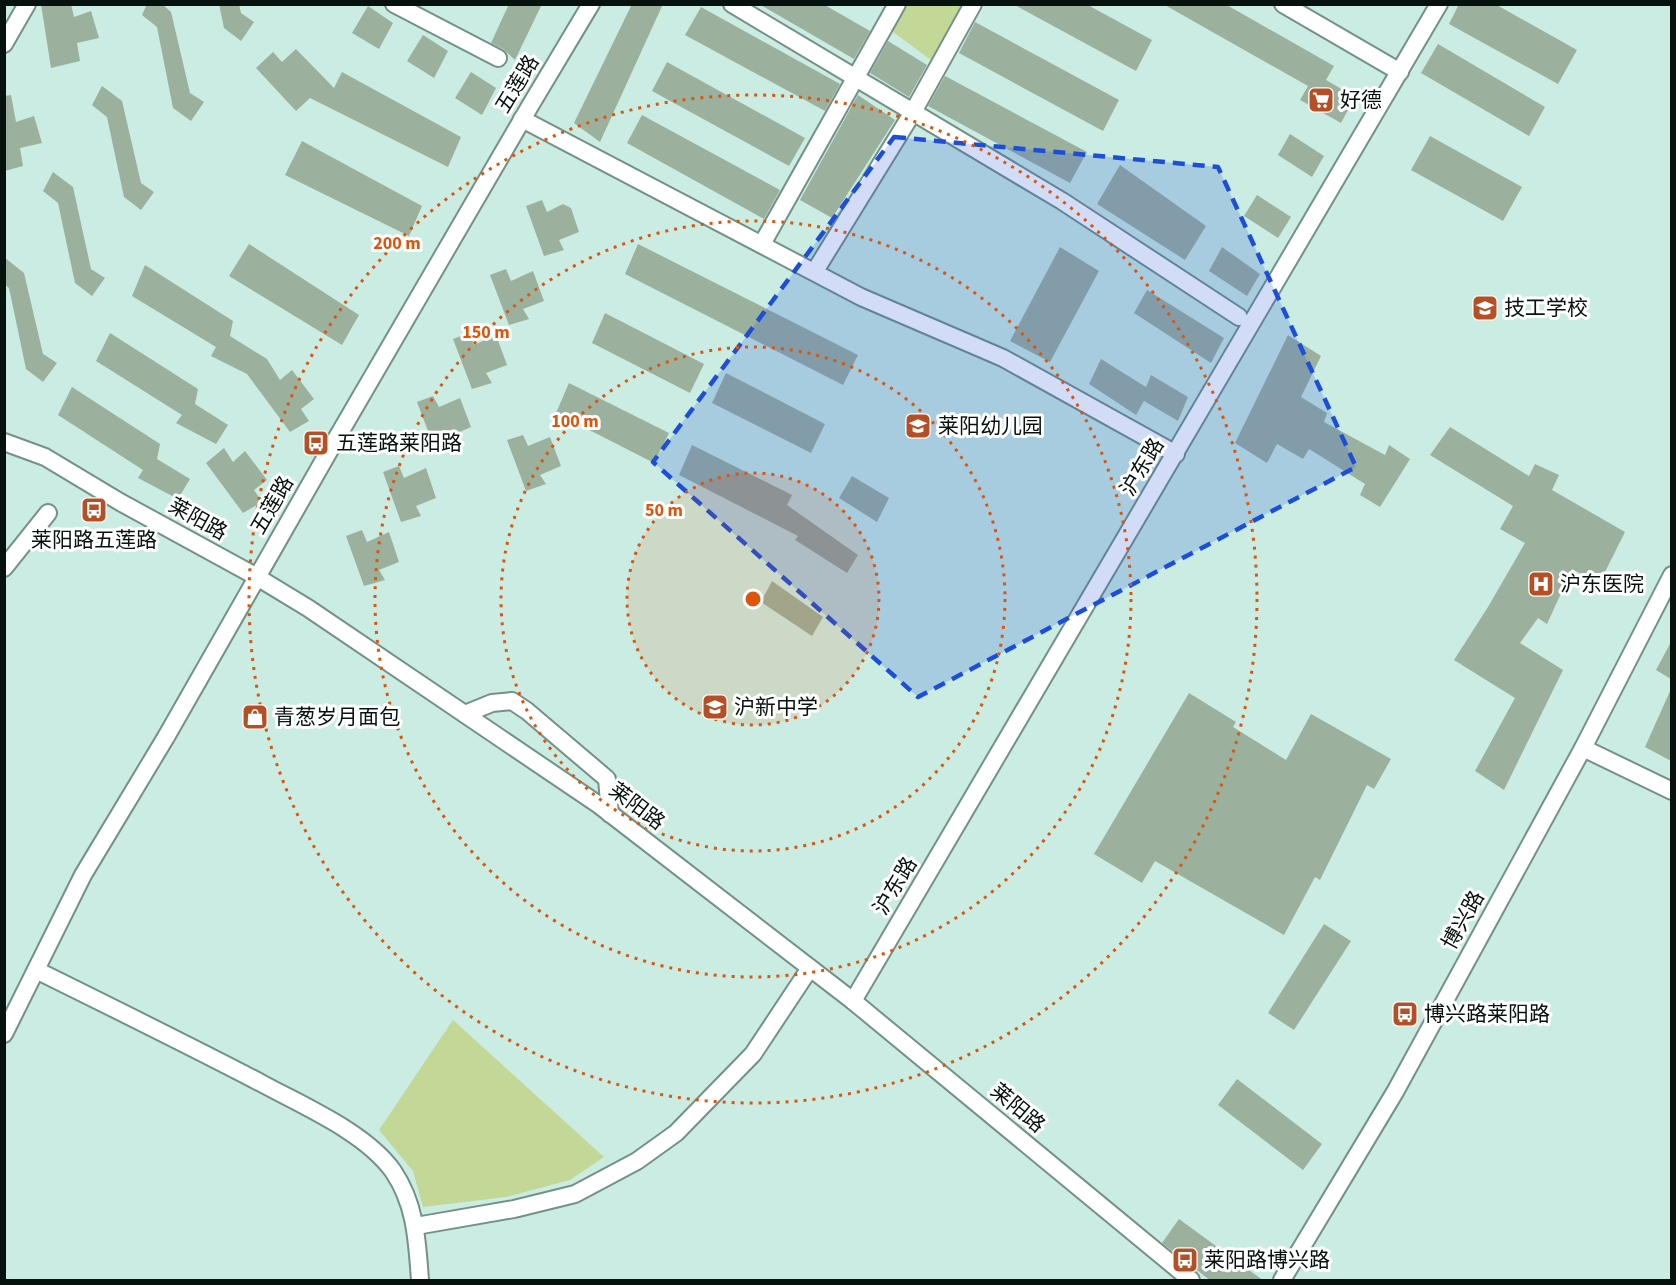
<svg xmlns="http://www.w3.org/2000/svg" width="1676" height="1285" font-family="'Source Sans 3','Noto Sans SC',sans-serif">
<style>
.green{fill:#c3d796}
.building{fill:#9bb19e}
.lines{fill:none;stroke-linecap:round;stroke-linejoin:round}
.minor-casing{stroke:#739188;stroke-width:20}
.minor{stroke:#fff;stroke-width:16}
.marked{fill:#1d4ed8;fill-opacity:0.2;stroke:#1d4ed8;stroke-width:4.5;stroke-dasharray:12 8;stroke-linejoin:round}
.ring{fill:none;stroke:#dd550c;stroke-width:3;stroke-dasharray:3 6}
.labels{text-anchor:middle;stroke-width:6;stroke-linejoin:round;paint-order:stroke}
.street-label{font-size:21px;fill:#07120f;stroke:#fff}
.poi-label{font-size:21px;fill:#07120f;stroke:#fff;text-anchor:start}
.centre{fill:#dd550c;stroke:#fff;stroke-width:3}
.ring-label{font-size:18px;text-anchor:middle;font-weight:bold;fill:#dd550c;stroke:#fff;stroke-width:6;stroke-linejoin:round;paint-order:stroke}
</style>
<rect width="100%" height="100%" fill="#cbece2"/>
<g class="green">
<polygon points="903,5 963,5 931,60 889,29"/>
<polygon points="453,1020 604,1157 570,1180 506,1197 423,1207 413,1171 379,1130"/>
</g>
<g class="building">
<polygon points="41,4 71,4 74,17 91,11 99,38 77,43 80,61 51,68"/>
<polygon points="147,4 162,4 171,12 190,93 204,102 191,121 173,108 157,27 142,15"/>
<polygon points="219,4 239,4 241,13 254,22 241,41 224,28"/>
<polygon points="509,4 542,4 515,60 503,49 491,43"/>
<polygon points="632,4 663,4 600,142 574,123"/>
<polygon points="759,4 823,4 870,31 854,59"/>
<polygon points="1013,4 1086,4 1152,40 1136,71"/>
<polygon points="1163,4 1225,4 1334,66 1326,80 1355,97 1341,123 1300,100 1308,86"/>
<polygon points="1459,4 1495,4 1577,50 1558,84 1449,24"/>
<polygon points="368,6 393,23 379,49 352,33"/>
<polygon points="701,7 840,84 825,111 685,35"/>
<polygon points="975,22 1119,100 1103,131 959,53"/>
<polygon points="423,35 448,51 434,78 407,61"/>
<polygon points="888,41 927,65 909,97 870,73"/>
<polygon points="1438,44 1545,107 1529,136 1421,73"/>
<polygon points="296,49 334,88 342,72 461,137 448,167 310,98 296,111 256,68 273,52 282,62"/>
<polygon points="667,62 805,138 789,166 652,91"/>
<polygon points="471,72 496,88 482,115 455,98"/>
<polygon points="945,76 1087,152 1070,183 928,106"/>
<polygon points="102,86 122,101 141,183 154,192 141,210 124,197 107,117 92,105"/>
<polygon points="11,95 16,122 34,116 42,143 20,148 23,166 5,171 4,96"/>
<polygon points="858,95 895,120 832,218 800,200"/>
<polygon points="642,115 780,190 764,219 627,143"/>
<polygon points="1290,134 1324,156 1312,177 1278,155"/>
<polygon points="1430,136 1522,187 1503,221 1411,170"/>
<polygon points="302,141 422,206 409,236 285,175"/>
<polygon points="1120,165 1206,226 1185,260 1097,204"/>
<polygon points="53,172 73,187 91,269 105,278 92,296 75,283 58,203 43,191"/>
<polygon points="1257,195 1291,217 1278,238 1244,216"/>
<polygon points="542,200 547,212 563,204 571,208 579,232 559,240 564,250 544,256 526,206"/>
<polygon points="249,244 359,315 342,345 229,276"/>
<polygon points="638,244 858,355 843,385 625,274"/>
<polygon points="1060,247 1099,271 1050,362 1010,341"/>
<polygon points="1222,247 1260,274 1247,296 1209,271"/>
<polygon points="4,257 24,273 43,354 57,363 43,382 26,369 9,288 4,284"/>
<polygon points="145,265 233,321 230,336 267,359 280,380 292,370 314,399 301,409 309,421 290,432 247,374 211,356 216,347 132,296"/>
<polygon points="506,269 511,281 533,271 544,301 523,309 529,319 509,325 490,275"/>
<polygon points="1147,290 1224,338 1211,363 1134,313"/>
<polygon points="605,313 704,364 690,393 592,343"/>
<polygon points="110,333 198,389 195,404 228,425 216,444 176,423 182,415 96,361"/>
<polygon points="469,333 474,345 496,335 507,365 486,373 492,383 472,389 453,339"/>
<polygon points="1288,335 1321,356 1301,397 1327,413 1324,422 1385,455 1389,445 1410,459 1380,507 1360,495 1365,484 1309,449 1303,459 1277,444 1267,463 1235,443"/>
<polygon points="1101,359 1146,387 1151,375 1188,397 1178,421 1144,401 1136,415 1089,384"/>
<polygon points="726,373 825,424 811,453 712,403"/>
<polygon points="569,383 669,433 654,463 556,413"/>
<polygon points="72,387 160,444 157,459 190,479 178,499 138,478 143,470 58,415"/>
<polygon points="433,396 439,407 460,398 471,427 451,436 456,446 436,452 417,402"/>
<polygon points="1450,427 1529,476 1535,464 1559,475 1552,490 1625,532 1599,584 1572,569 1547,624 1538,618 1520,643 1563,670 1504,790 1475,771 1515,698 1454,660 1488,607 1525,543 1500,529 1513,506 1430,455"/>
<polygon points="523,435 528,446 550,437 561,466 540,475 546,484 526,491 507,440"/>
<polygon points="692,445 792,495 787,505 858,555 847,573 795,540 798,536 679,475"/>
<polygon points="224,448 233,462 245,451 267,480 254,490 262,502 243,513 206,463"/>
<polygon points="399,466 404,478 426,468 436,498 416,506 421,516 401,522 383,472"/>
<polygon points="852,476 889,498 877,522 839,498"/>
<polygon points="362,530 367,542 389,532 399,562 379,570 385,580 364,586 346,536"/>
<polygon points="772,581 823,617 812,636 761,602"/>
<polygon points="1671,642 1671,679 1656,670"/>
<polygon points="1671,689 1671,761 1645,747"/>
<polygon points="1189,693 1236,722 1233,727 1286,760 1311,714 1391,759 1374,789 1367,785 1320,880 1315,877 1284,935 1155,861 1142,883 1094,854"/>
<polygon points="1324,924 1351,941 1294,1030 1268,1013"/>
<polygon points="1237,1079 1322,1144 1303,1170 1218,1105"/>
<polygon points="1179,1219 1264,1281 1211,1281 1162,1243"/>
</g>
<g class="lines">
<g class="minor-casing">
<g id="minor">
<polyline points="394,4 498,58"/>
<polyline points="732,4 1062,201 1239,317"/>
<polyline points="1283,4 1400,72"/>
<polyline points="4,44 27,4"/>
<polyline points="522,119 861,297 1003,358 1176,454"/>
<polyline points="762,244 897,4"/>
<polyline points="815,271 913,112 973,4"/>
<polyline points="4,442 45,457 120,502 257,577 308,608 599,805 853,1001 1191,1280"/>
<polyline points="4,568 48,513"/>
<polyline points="465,714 492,703 512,701 527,711 607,779 610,814"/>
<polyline points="1583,748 1672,791"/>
<path d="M36,970C111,1007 186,1044 261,1083C303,1106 365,1132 393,1171C416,1205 417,1241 420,1280"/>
<polyline points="853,1001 1439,4"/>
<polyline points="4,1034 83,875 166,737 328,453 530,106 591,4"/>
<polyline points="416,1226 514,1209 575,1194 637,1161 676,1133 753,1054 810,968"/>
<polyline points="1282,1280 1395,1092 1583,748 1672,575"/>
</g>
</g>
<use href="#minor" class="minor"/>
</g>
<path class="marked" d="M894,137L1218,167L1356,467L918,697L653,462Z"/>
<circle cx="753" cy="599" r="126" fill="#dd550c" fill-opacity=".12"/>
<g class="ring">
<circle cx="753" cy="599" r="126"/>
<circle cx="753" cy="599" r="252"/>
<circle cx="753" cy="599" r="378"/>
<circle cx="753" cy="599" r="504"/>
</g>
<defs>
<g id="supermarket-square" transform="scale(1.35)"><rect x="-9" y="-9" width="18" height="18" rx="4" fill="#b54f25" stroke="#fff"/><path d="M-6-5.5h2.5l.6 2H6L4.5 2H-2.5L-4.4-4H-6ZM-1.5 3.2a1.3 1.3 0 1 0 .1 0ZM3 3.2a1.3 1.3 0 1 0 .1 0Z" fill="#fff"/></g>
<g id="school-square" transform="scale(1.35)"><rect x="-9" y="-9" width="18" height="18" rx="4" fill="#b54f25" stroke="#fff"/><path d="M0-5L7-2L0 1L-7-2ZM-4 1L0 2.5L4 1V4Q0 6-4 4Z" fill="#fff"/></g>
<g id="bus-square" transform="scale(1.35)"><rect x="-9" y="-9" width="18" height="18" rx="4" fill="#b54f25" stroke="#fff"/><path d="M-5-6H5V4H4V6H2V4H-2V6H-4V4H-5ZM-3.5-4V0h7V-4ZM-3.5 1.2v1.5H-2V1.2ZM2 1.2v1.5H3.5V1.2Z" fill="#fff"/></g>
<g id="hospital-square" transform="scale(1.35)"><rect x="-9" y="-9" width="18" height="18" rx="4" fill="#b54f25" stroke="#fff"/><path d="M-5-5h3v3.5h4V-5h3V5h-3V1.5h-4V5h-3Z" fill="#fff"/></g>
<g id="shop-square" transform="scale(1.35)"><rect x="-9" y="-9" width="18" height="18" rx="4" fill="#b54f25" stroke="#fff"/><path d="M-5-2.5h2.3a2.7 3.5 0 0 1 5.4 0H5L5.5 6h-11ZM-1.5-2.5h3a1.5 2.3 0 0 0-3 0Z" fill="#fff"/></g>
</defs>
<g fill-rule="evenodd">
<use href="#supermarket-square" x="1321" y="100"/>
<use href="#school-square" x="1485" y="308"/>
<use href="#school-square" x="918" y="426"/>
<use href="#bus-square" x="316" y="443"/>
<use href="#bus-square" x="94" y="510"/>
<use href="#hospital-square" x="1541" y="584"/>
<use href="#school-square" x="715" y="707"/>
<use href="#shop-square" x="255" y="717"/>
<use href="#bus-square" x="1405" y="1014"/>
<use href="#bus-square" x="1185" y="1260"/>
</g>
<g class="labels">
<g class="street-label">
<text transform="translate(517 84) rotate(-59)" y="7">五莲路</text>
<text transform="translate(1142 467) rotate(-59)" y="7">沪东路</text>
<text transform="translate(272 505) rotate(-60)" y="7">五莲路</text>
<text transform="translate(198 519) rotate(29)" y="7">莱阳路</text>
<text transform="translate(637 806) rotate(37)" y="7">莱阳路</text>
<text transform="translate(895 886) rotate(-59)" y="7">沪东路</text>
<text transform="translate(1463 920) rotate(-61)" y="7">博兴路</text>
<text transform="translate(1018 1108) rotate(40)" y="7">莱阳路</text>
</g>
<g class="poi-label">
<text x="1340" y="107">好德</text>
<text x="1504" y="315">技工学校</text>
<text x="938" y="433">莱阳幼儿园</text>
<text x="336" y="450">五莲路莱阳路</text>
<text x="94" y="547" text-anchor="middle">莱阳路五莲路</text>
<text x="1560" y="591">沪东医院</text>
<text x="734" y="714">沪新中学</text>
<text x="274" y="724">青葱岁月面包</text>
<text x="1424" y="1021">博兴路莱阳路</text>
<text x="1204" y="1267">莱阳路博兴路</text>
</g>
</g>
<circle cx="753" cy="599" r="9" class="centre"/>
<g class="ring-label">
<text x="397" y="249">200 m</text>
<text x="486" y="338">150 m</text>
<text x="575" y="427">100 m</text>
<text x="664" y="516">50 m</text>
</g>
<rect width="1676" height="1285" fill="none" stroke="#07120f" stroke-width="12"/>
</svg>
